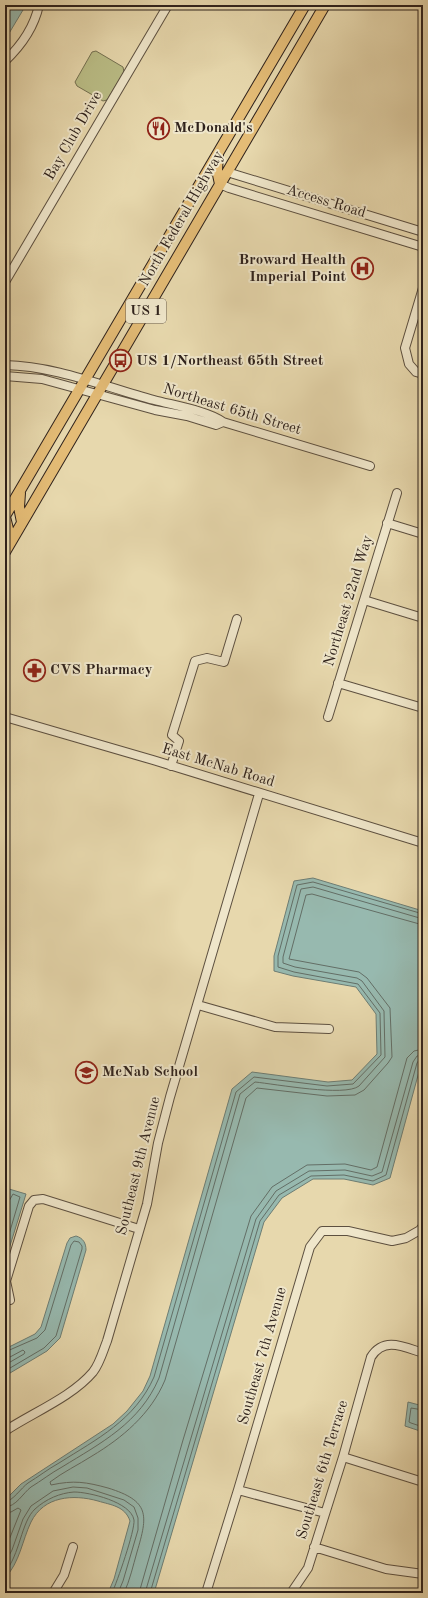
<svg xmlns="http://www.w3.org/2000/svg" width="428" height="1598" font-family="'Old Standard TT',serif">
<style>
.green{fill:#babd86;stroke:#747051}
.water{fill:#97b9af;stroke:#6d7d74}
.lines{fill:none;stroke-linecap:round;stroke-linejoin:round}
.shore{stroke:#636e66;stroke-width:1}
.minor-casing{stroke:#5d5040;stroke-width:10}
.major-casing{stroke:#2f221c;stroke-width:12}
.minor{stroke:#efe6ca;stroke-width:8}
.major{stroke:#e4bc76;stroke-width:10}
.labels{text-anchor:middle;dominant-baseline:central;stroke-width:4;stroke-linejoin:round;paint-order:stroke}
.shield{fill:#efe6ca;stroke:#695d50;stroke-width:1}
.shield-label{font-size:14px;font-weight:bold;fill:#2f221c}
.poi-label{font-size:15px;font-weight:bold;fill:#2f221c;stroke:#efe6ca;text-anchor:start}
.street-label{font-size:15px;fill:#2f221c;stroke:#efe6ca}
</style>
<rect width="100%" height="100%" fill="#e7d8ad"/>
<filter id="stains"><feTurbulence type="fractalNoise" baseFrequency=".005" numOctaves="4"/><feColorMatrix values="0 0 0 0 .2 0 0 0 0 .09 0 0 0 0 .02 0 0 0 .5 -.17"/></filter>
<radialGradient id="worn" r=".72"><stop offset=".6" stop-color="#630" stop-opacity="0"/><stop offset="1" stop-color="#630" stop-opacity=".3"/></radialGradient>
<!-- green -->
<path class="green" d="M96,51l27,16 1,5 -17,28 -4,1 -26,-15 -2,-4 17,-30z"/>
<!-- water -->
<path class="water" d="M5,5h21l-21,35z
M313,878l110,33v146l-33,121 -17,7 -29,-6h-31l-31,19 -18,24 -110,371h-46l6,-14 16,-58c-5,-15 -19,-16 -32,-20 -25,-7 -54,-5 -67,21 -9,19 -11,40 -26,56v-78l16,-16 92,-60 14,-13 16,-20 7,-15 82,-287 20,-17 76,10 24,-2 25,-26 -1,-40 -20,-27 -63,-11 -19,-5v-15l20,-75z
M9,1189l17,5 -21,68v-58z
M76,1236c7,2 10,7 10,14l-26,88 -13,13 -42,25v-27l30,-15 6,-7 26,-84 3,-5z
M408,1402l15,4v26l-18,-6z"/>
<g class="lines">
<!-- shore -->
<path class="shore" d="M5,1202l4,-1 4,-7 7,3 -15,51
M5,1352l32,-14 8,-8 26,-85 3,-4 5,1 3,4v3l-26,87 -12,12 -39,23
M5,1357h5l13,-7 2,2 -1,2 -19,11
M423,1410l-12,-2 -2,14 2,1 12,4
M5,1502c8,-1 16,-14 23,-19 10,-6 20,-14 31,-20 38,-24 76,-43 95,-86l82,-285 18,-15 73,9 26,-2 28,-29 -1,-42 -22,-29 -64,-12 -16,-5v-11l19,-71 16,-3 110,32
M5,1507c11,0 18,-14 26,-20 10,-6 20,-14 31,-20 39,-24 78,-44 97,-89l81,-284 15,-12c20,2 90,15 104,4l26,-29 -1,-46 -22,-30 -5,-3 -62,-11 -12,-4v-6l18,-68 12,-2 110,32
M5,1513l6,-1 7,-4 3,2 -16,40
M5,1563l7,-13 11,-31 8,-13 22,-15 20,-4 14,1 37,12 10,7 4,11v12l-15,51 -5,12
M5,1572c15,-17 16,-50 30,-63 11,-10 25,-16 39,-17 15,0 57,10 60,28 1,11 -17,62 -22,73
M124,1593c6,-13 9,-27 13,-41 11,-37 13,-51 -29,-64 -22,-6 -34,-8 -57,-3l-1,-3c13,-10 28,-17 42,-26 30,-18 59,-42 73,-76l81,-282 11,-10 70,8 28,-1 9,-5 24,-27 4,-6 -2,-49 -23,-30 -8,-6 -70,-13 17,-64 6,-1 111,31
M139,1593l44,-153 68,-224 21,-29 35,-22 38,-1 26,6 6,-3 30,-109 7,-7 9,-2
M145,1593l111,-374 20,-28 33,-20 36,-1 27,6 10,-4 31,-110 4,-6 6,-1
M150,1593l110,-372 19,-26 32,-19 33,-1 29,6 13,-6 31,-112 2,-3h4"/>
<defs>
<path id="minor" d="M5,61c17,-16 29,-33 34,-56
M227,172l196,60
M220,184l9,4 194,59
M5,282l163,-277
M423,288l-18,60 4,16 7,8 7,2
M5,365c51,1 100,22 149,35 18,5 55,11 69,22l147,44
M5,376l37,3 113,31 32,6 29,9 7,-3
M387,523l36,11
M364,600l59,18
M338,683l85,25
M5,717l148,43 270,83
M328,717l69,-224
M171,766l8,-25 -7,-6 23,-74 12,-3 17,4 13,-43
M198,1005l77,22 54,2
M10,1300l-4,-19 23,-75 5,-6 9,-1 96,30
M5,1431c27,-18 67,-34 88,-59 7,-9 10,-21 14,-31l40,-137 11,-61 12,-46 89,-303
M343,1457l80,25
M238,1490l87,23
M314,1547l72,22 37,5
M53,1593l11,-18 9,-28
M206,1593l32,-103 72,-243 12,-16h26l44,10 14,-3 14,-8 3,-4
M291,1593l17,-25 35,-111 28,-100c13,-21 33,-10 52,-4"/>
<path id="major" d="M218,155l-1,15 3,14
M20,493l-1,14 3,15
M5,516l300,-511
M5,517l3,12 -1,16
M5,552l320,-547"/>
</defs>
<!-- minor casing -->
<use href="#minor" class="minor-casing"/>
<!-- major casing -->
<use href="#major" class="major-casing"/>
<!-- minor -->
<use href="#minor" class="minor"/>
<!-- major -->
<use href="#major" class="major"/>
</g>
<!-- icons -->
<defs>
<symbol id="restaurant-ring" viewBox="-11 -11 22 22"><circle r="9.5" fill="#efe6ca" stroke="#8f2418" stroke-width="1.5"/><path d="M-5-6h1v4h1v-4h1v4h1v-4h1v5L-1.5 .5V6h-2V.5L-5-1ZM5-6V6H3V1.5H1.5Q1.5-4 5-6Z" fill="#8f2418"/></symbol>
<symbol id="hospital-ring" viewBox="-11 -11 22 22"><circle r="9.5" fill="#efe6ca" stroke="#8f2418" stroke-width="1.5"/><path d="M-5-5h3v3.5h4V-5h3V5h-3V1.5h-4V5h-3Z" fill="#8f2418"/></symbol>
<symbol id="bus-ring" viewBox="-11 -11 22 22"><circle r="9.5" fill="#efe6ca" stroke="#8f2418" stroke-width="1.5"/><path d="M-5-6H5V4H4V6H2V4H-2V6H-4V4H-5ZM-3.5-4V0h7V-4ZM-3.5 1.2v1.5H-2V1.2ZM2 1.2v1.5H3.5V1.2Z" fill="#8f2418"/></symbol>
<symbol id="pharmacy-ring" viewBox="-11 -11 22 22"><circle r="9.5" fill="#efe6ca" stroke="#8f2418" stroke-width="1.5"/><path d="M-2-6h4v4h4v4h-4v4h-4v-4h-4v-4h4Z" fill="#8f2418"/></symbol>
<symbol id="school-ring" viewBox="-11 -11 22 22"><circle r="9.5" fill="#efe6ca" stroke="#8f2418" stroke-width="1.5"/><path d="M0-5L7-2L0 1L-7-2ZM-4 1L0 2.5L4 1V4Q0 6-4 4Z" fill="#8f2418"/></symbol>
</defs>
<g fill-rule="evenodd">
<use href="#restaurant-ring" x="146" y="116" width="25" height="25"/>
<use href="#hospital-ring" x="350" y="256" width="25" height="25"/>
<use href="#bus-ring" x="108" y="348" width="25" height="25"/>
<use href="#pharmacy-ring" x="22" y="658" width="25" height="25"/>
<use href="#school-ring" x="74" y="1060" width="25" height="25"/>
</g>
<g class="labels">
<!-- shield labels -->
<rect class="shield" x="126" y="299" width="40" height="24" rx="3"/>
<g class="shield-label">
<text x="146" y="311">US 1</text>
</g>
<!-- poi labels -->
<g class="poi-label">
<text x="174" y="128">McDonald's</text>
<text x="346" y="260" text-anchor="end">Broward Health<tspan x="346" dy="17">Imperial Point</tspan></text>
<text x="136" y="361">US 1/Northeast 65th Street</text>
<text x="50" y="670">CVS Pharmacy</text>
<text x="102" y="1072">McNab School</text>
</g>
<!-- street labels -->
<g class="street-label">
<text transform="translate(74 136) rotate(-60)">Bay Club Drive</text>
<text transform="translate(326 202) rotate(17)">Access Road</text>
<text transform="translate(182 219) rotate(-60)">North Federal Highway</text>
<text transform="translate(232 410) rotate(17)">Northeast 65th Street</text>
<text transform="translate(349 601) rotate(-73)">Northeast 22nd Way</text>
<text transform="translate(218 766) rotate(17)">East McNab Road</text>
<text transform="translate(139 1166) rotate(-76)">Southeast 9th Avenue</text>
<text transform="translate(263 1356) rotate(-74)">Southeast 7th Avenue</text>
<text transform="translate(323 1470) rotate(-73)">Southeast 6th Terrace</text>
</g>
</g>
<!-- margin -->
<rect width="428" height="1598" fill="none" stroke="#e7d8ad" stroke-width="20"/>
<rect x="6" y="6" width="416" height="1586" fill="none" stroke="#2f221c" stroke-width="2"/>
<rect x="10" y="10" width="408" height="1578" fill="none" stroke="#2f221c"/>
<rect width="100%" height="100%" filter="url(#stains)"/>
<rect width="100%" height="100%" fill="url(#worn)"/>
</svg>
